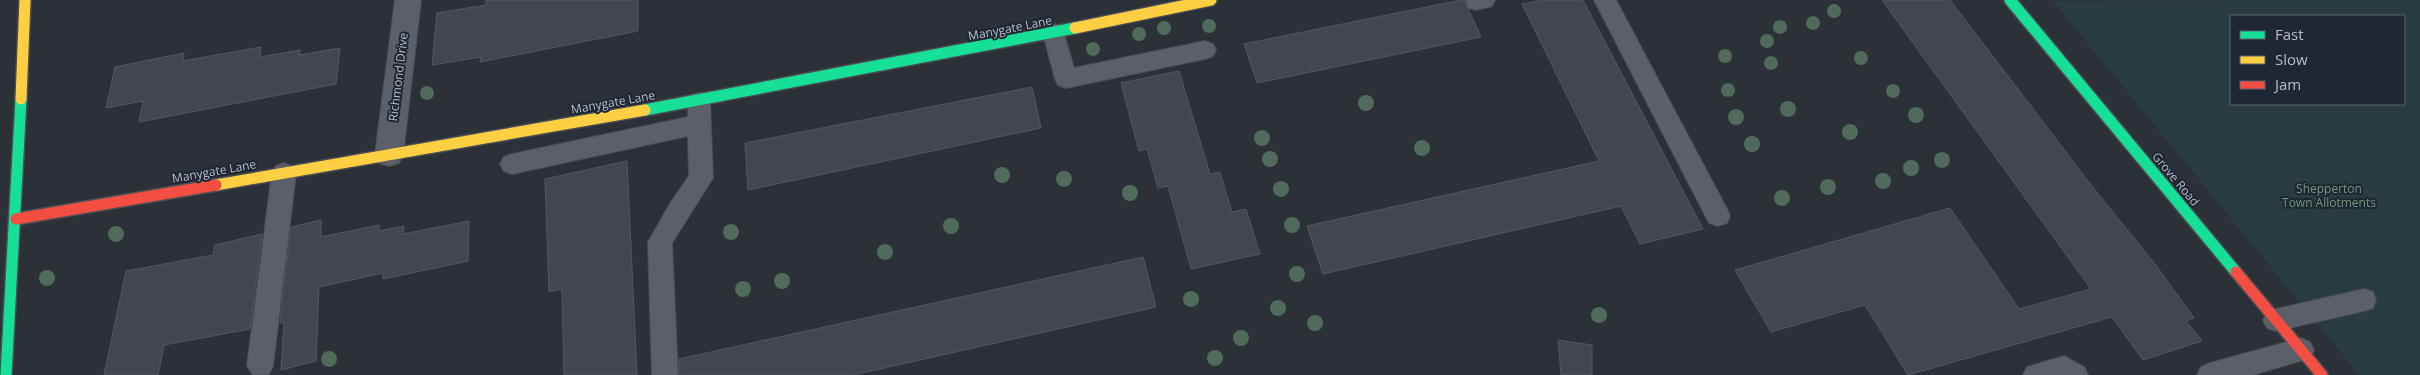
<svg xmlns="http://www.w3.org/2000/svg" width="2420" height="375" font-family="'Open Sans',sans-serif">
<style>
.green{fill:#293c3f;fill-rule:evenodd}
.building{fill:#43474d;stroke:#53585f}
.lines{fill:none;stroke-linecap:round;stroke-linejoin:round}
.lane-casing{stroke:#4a4d53;stroke-width:2}
.street-casing{stroke:#4a4d53;stroke-width:2}
.fast-casing{stroke:#4a4d53;stroke-width:14}
.slow-casing{stroke:#4a4d53;stroke-width:14}
.jam-casing{stroke:#4a4d53;stroke-width:14}
.lane{fill:#5b5f67;fill-rule:evenodd}
.street{fill:#5b5f67;fill-rule:evenodd}
.fast{stroke:#16e098;stroke-width:11}
.slow{stroke:#ffcf43;stroke-width:11}
.jam{stroke:#f24e42;stroke-width:11}
.tree{fill:#506a5b}
.labels{text-anchor:middle;dominant-baseline:central;stroke-width:4;stroke-linejoin:round;paint-order:stroke}
.street-label{font-size:12px;fill:#b6bdc9;stroke:#1e2733}
.park-label{font-size:12px;fill:#6e9978;stroke:#1e2733}
</style>
<rect width="100%" height="100%" fill="#2c3138"/>
<!-- green -->
<path class="green" d="M2420,0v375h-61l-306,-374zM2231,16h173v88h-173z"/>
<!-- building -->
<path class="building" d="M486,0h152v31l-158,31 1,-5 -49,8 5,-52 49,-8z
M1461,0h3l17,37 -224,46 -13,-39z
M1544,0h39l120,229 -63,15 -19,-38 -298,68 -16,-48 292,-65 -77,-157z
M1882,0h68l141,185 64,79 39,54 -8,3 16,20 -59,19 -31,-43 -204,58 -43,-70 -94,27 -36,-62 215,-62 69,101 72,-20z
M261,47l-1,10 40,-7v5l40,-7 -4,36 -197,38 4,-21 -37,7 9,-41 69,-14 -1,8z
M1179,71l31,103 10,-2 12,40 14,-3 14,45 -69,15 -23,-83 -10,2 -11,-39 -8,2 -18,-68z
M1032,87l9,41 -293,62 -3,-47z
M627,161l10,214h-73l-2,-86 -13,3 -4,-113z
M321,220v17l58,-12v6l25,-5 -1,8 66,-13 -1,40 -85,18v-6l-64,14 -3,74 -35,9 3,-48 -4,1 11,-96z
M262,234l-12,95 -86,16 -6,30h-54l22,-104 87,-16 2,-10z
M1143,257l13,50 -303,68h-173l-1,-16z
M1558,340l34,5v30h-31z"/>
<g class="lines">
<defs>
<path id="lane" d="M1466,0h29l-3,6 -16,4 -8,-2z
M1594,0h22l111,209 3,7 -3,7 -9,3 -9,-3z
M1054,24l8,3 12,41 131,-27 8,3 3,6 -3,6 -8,3 -139,29 -8,-3 -3,-6 -12,-46 3,-6z
M699,93l8,2 3,7 3,76 -41,65 6,132h-26l-4,-133 23,-40 18,-26 -1,-40 -176,38 -8,-3 -4,-7 4,-7 8,-3 176,-37v-15l3,-7z
M284,163l8,3 4,7 -23,193 -4,8 -16,1 -6,-9 25,-193 4,-7z
M2364,289l9,3 3,8 -3,8 -9,3 -88,20 -9,-3 -4,-8 4,-8 9,-3z
M2301,338l9,4 4,8 -4,8 -57,17h-56l4,-8 9,-4z
M2064,356l20,11 4,8h-65l4,-8z"/>
<path id="street" d="M395,0h26l-18,155 -4,8 -10,3 -10,-3 -4,-8z"/>
<path id="fast" d="M2010,0l226,272
M645,110l430,-82
M6,375l15,-276"/>
<path id="slow" d="M1075,28l136,-28
M21,99l4,-99
M216,185l429,-75"/>
<path id="jam" d="M16,219l200,-34
M2236,272l86,103"/>
</defs>
<!-- lane casing -->
<use href="#lane" class="lane-casing"/>
<!-- street casing -->
<use href="#street" class="street-casing"/>
<!-- fast casing -->
<use href="#fast" class="fast-casing"/>
<!-- slow casing -->
<use href="#slow" class="slow-casing"/>
<!-- jam casing -->
<use href="#jam" class="jam-casing"/>
<!-- lane -->
<use href="#lane" class="lane"/>
<!-- street -->
<use href="#street" class="street"/>
<!-- fast -->
<use href="#fast" class="fast"/>
<!-- slow -->
<use href="#slow" class="slow"/>
<!-- jam -->
<use href="#jam" class="jam"/>
</g>
<!-- trees -->
<g class="tree">
<circle cx="1834" cy="11" r="7"/>
<circle cx="1813" cy="23" r="7"/>
<circle cx="1209" cy="26" r="7"/>
<circle cx="1780" cy="27" r="7"/>
<circle cx="1164" cy="28" r="7"/>
<circle cx="1139" cy="34" r="7"/>
<circle cx="1767" cy="41" r="7"/>
<circle cx="1093" cy="49" r="7"/>
<circle cx="1725" cy="56" r="7"/>
<circle cx="1861" cy="58" r="7"/>
<circle cx="1771" cy="63" r="7"/>
<circle cx="1728" cy="90" r="7"/>
<circle cx="1893" cy="91" r="7"/>
<circle cx="427" cy="93" r="7"/>
<circle cx="1366" cy="103" r="8"/>
<circle cx="1788" cy="109" r="8"/>
<circle cx="1916" cy="115" r="8"/>
<circle cx="1736" cy="117" r="8"/>
<circle cx="1850" cy="132" r="8"/>
<circle cx="1262" cy="138" r="8"/>
<circle cx="1752" cy="144" r="8"/>
<circle cx="1422" cy="148" r="8"/>
<circle cx="1270" cy="159" r="8"/>
<circle cx="1942" cy="160" r="8"/>
<circle cx="1911" cy="168" r="8"/>
<circle cx="1002" cy="175" r="8"/>
<circle cx="1064" cy="179" r="8"/>
<circle cx="1883" cy="181" r="8"/>
<circle cx="1828" cy="187" r="8"/>
<circle cx="1281" cy="189" r="8"/>
<circle cx="1130" cy="193" r="8"/>
<circle cx="1782" cy="198" r="8"/>
<circle cx="1292" cy="225" r="8"/>
<circle cx="951" cy="226" r="8"/>
<circle cx="731" cy="232" r="8"/>
<circle cx="116" cy="234" r="8"/>
<circle cx="885" cy="252" r="8"/>
<circle cx="1297" cy="274" r="8"/>
<circle cx="47" cy="278" r="8"/>
<circle cx="782" cy="281" r="8"/>
<circle cx="743" cy="289" r="8"/>
<circle cx="1191" cy="299" r="8"/>
<circle cx="1278" cy="308" r="8"/>
<circle cx="1599" cy="315" r="8"/>
<circle cx="1315" cy="323" r="8"/>
<circle cx="1241" cy="338" r="8"/>
<circle cx="1215" cy="358" r="8"/>
<circle cx="329" cy="359" r="8"/>
</g>
<g class="labels">
<!-- street labels -->
<g class="street-label">
<text transform="translate(1010 28) rotate(-11)">Manygate Lane</text>
<text transform="translate(398 77) rotate(-83)">Richmond Drive</text>
<text transform="translate(613 102) rotate(-10)">Manygate Lane</text>
<text transform="translate(214 171) rotate(-10)">Manygate Lane</text>
<text transform="translate(2176 179) rotate(50)">Grove Road</text>
</g>
<!-- park labels -->
<g class="park-label">
<text x="2329" y="188">Shepperton<tspan x="2329" dy="14">Town Allotments</tspan></text>
</g>
</g>
<!-- legend -->
<rect x="2230" y="15" width="175" height="90" fill="#1e2733" stroke="#5b636f"/>
<rect x="2240" y="31" width="25" height="8" fill="#16e098" stroke="#5b636f"/>
<text x="2275" y="40" font-size="15" fill="#b6bdc9">Fast</text>
<rect x="2240" y="56" width="25" height="8" fill="#ffcf43" stroke="#5b636f"/>
<text x="2275" y="65" font-size="15" fill="#b6bdc9">Slow</text>
<rect x="2240" y="81" width="25" height="8" fill="#f24e42" stroke="#5b636f"/>
<text x="2275" y="90" font-size="15" fill="#b6bdc9">Jam</text>
</svg>
